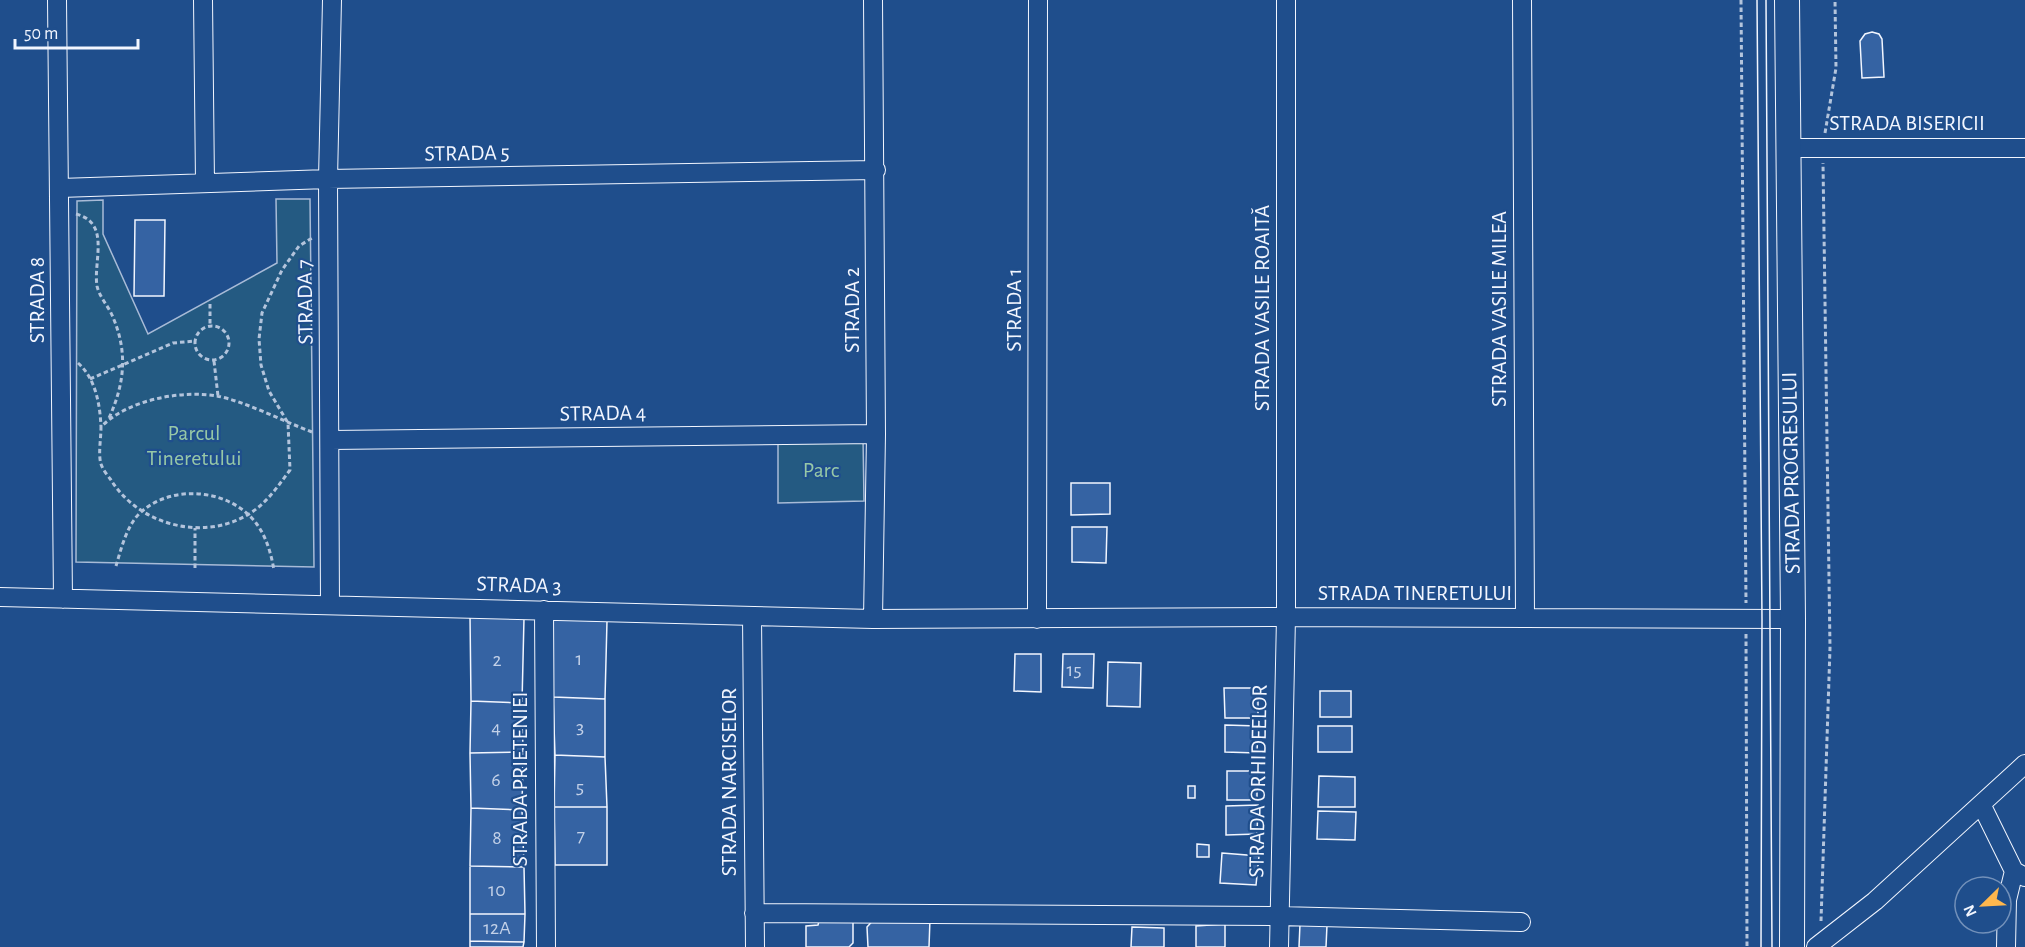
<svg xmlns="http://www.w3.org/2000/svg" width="2025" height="947" font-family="'Alegreya Sans',sans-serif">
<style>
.green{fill:#245a82;stroke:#a8bbd7;stroke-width:1.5}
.building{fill:#3563a3;stroke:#f2f6ff;stroke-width:1.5}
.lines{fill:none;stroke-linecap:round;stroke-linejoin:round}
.minor-casing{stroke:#f2f6ff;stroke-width:20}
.major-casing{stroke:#f2f6ff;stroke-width:26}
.path{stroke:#b3c4dc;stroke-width:3;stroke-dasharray:4.5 3;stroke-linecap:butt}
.minor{stroke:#1f4e8c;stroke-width:18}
.major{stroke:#1f4e8c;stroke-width:24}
.tram{stroke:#f2f6ff;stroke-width:1.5}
.labels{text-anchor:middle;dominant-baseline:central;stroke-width:4.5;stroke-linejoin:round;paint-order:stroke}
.number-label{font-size:20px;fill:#c3d1e8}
.street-label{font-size:22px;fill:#f2f6ff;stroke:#1f4e8c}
.park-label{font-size:22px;fill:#97c8a6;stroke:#1f4e8c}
</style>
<rect width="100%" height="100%" fill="#1f4e8c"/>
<!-- green -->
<path class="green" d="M276,199h34l4,368 -238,-5 1,-361 26,-1v34l45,100 129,-71z
M863,437l1,64 -86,2v-65z"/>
<!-- building -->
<path class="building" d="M1872,32l7,2 3,5 2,38 -22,1 -2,-37 5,-7z
M135,220h30l-1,76h-30z
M1071,483h39v31l-39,1z
M1072,527h35l-1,36 -34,-1z
M470,615l54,3 -2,85 -51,-2z
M551,619l56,2 -2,78 -52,-2z
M1015,654h26v38l-27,-1z
M1063,654h31l-1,34 -31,-1z
M1108,662l33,1 -1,44 -33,-1z
M1224,688h34v30h-33z
M1320,691h31v26h-31z
M553,697l52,2v58l-50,-2z
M471,701l51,2 1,49 -53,1z
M1225,725l33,1 -1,27 -32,-1z
M1318,726h34v26h-34z
M523,752l-1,58 -51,-2 -1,-55z
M555,755l50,2 2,50h-53z
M1227,771h30v29h-30z
M1319,776l36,1v30h-37z
M1188,786h7v12h-7z
M1258,805l-1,29 -31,1v-29z
M554,807h53v58h-52z
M471,808l51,2 2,57 -54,-1z
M1318,811l38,1 -1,28 -38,-1z
M1197,844l12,1v12h-12z
M1222,853l37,3 -3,29 -36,-2z
M470,866l54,1 1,47h-55z
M470,914h55l-1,28 -54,-1z
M853,916v27l-4,4h-43v-21l12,-1 2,-8z
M876,917l54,2 -1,28h-61l-1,-20z
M1225,924v23h-29v-21z
M1300,924l27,1 -1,22h-27z
M1132,927l32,1v19h-33z
M470,941l54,1 -1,5h-53z"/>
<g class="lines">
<defs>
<path id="minor" d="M57,0l6,599
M203,0l2,183
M1522,0l3,617
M1788,148h237
M60,188l268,-9 548,-9
M331,440l545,-6
M0,597l873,22 413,-2 507,2
M330,604l-2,-425 4,-179
M544,610l2,337
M752,616l3,331
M873,619l3,-185 -3,-434
M1037,619l1,-619
M1982,806l32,65 11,6
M754,913l525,3 242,6
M1279,947l7,-330v-617
M1816,947l59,-46 150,-137
M2006,947l1,-47 7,-29"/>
<path id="major" d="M1787,0l6,619 -1,328"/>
</defs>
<!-- minor casing -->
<use href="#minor" class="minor-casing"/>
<!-- major casing -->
<use href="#major" class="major-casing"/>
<!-- path -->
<path class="path" d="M1741,0l5,603
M1825,133l11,-65 -1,-68
M76,214c35,9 17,47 21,72 2,10 11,20 15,29 16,36 13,68 -3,103
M210,304v22
M195 343a17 17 0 1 1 34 0a17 17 0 1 1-34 0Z
M214,361l4,35
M78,363c18,16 22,42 23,64
M90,379l83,-36 22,-2
M312,432c-27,-10 -68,-31 -95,-36 -37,-6 -90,4 -116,31 0,12 -3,27 0,37 2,6 7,12 10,16 28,45 92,62 138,34 18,-11 29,-28 41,-44l-2,-47 -19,-32 -8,-26 -2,-26 3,-26 20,-43 17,-24 13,-8
M116,566c5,-17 11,-41 24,-53 32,-30 90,-24 116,10 10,13 15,30 18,47
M195,568v-40
M1746,634l1,313
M1821,921l9,-273 -7,-485"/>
<!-- minor -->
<use href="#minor" class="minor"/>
<!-- major -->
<use href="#major" class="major"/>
<!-- tram -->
<path class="tram" d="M1757,0l5,619 -1,328
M1766,0l6,947"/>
</g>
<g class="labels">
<!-- number labels -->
<g class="number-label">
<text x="579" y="659">1</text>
<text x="497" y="660">2</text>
<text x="1074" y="670">15</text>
<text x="580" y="727">3</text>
<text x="496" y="728">4</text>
<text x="496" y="780">6</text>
<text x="580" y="787">5</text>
<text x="581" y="836">7</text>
<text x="497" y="838">8</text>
<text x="497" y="890">10</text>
<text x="497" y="928">12A</text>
</g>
<!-- street labels -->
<g class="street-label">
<text x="1907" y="123">STRADA BISERICII</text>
<text transform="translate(467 153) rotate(-1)">STRADA 5</text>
<text transform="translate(37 300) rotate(-90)">STRADA 8</text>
<text transform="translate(305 302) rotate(-91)">STRADA 7</text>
<text transform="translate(1262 308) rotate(-90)">STRADA VASILE ROAITĂ</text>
<text transform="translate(1499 309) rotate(-90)">STRADA VASILE MILEA</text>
<text transform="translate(852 310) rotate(-90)">STRADA 2</text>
<text transform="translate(1014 310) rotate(-90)">STRADA 1</text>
<text transform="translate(603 413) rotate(-1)">STRADA 4</text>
<text transform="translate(1791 473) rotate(-91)">STRADA PROGRESULUI</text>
<text transform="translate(519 585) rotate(2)">STRADA 3</text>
<text x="1415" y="593">STRADA TINERETULUI</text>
<text transform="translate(520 779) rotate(-90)">STRADA PRIETENIEI</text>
<text transform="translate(1258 781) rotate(-89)">STRADA ORHIDEELOR</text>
<text transform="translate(729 782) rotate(-90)">STRADA NARCISELOR</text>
</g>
<!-- park labels -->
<g class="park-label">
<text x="194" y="433">Parcul<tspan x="194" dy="25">Tineretului</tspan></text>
<text x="821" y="470">Parc</text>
</g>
</g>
<!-- north arrow -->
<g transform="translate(1983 905) rotate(246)"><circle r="28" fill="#1f4e8c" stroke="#7391ba" stroke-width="1.5"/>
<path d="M0-4.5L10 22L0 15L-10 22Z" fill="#ffb74d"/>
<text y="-9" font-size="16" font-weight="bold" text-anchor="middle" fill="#f2f6ff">N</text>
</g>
<!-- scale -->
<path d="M15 39v9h123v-9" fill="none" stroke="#f2f6ff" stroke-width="3"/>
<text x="24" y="39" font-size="18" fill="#f2f6ff" stroke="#1f4e8c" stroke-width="4.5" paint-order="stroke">50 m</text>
</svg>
